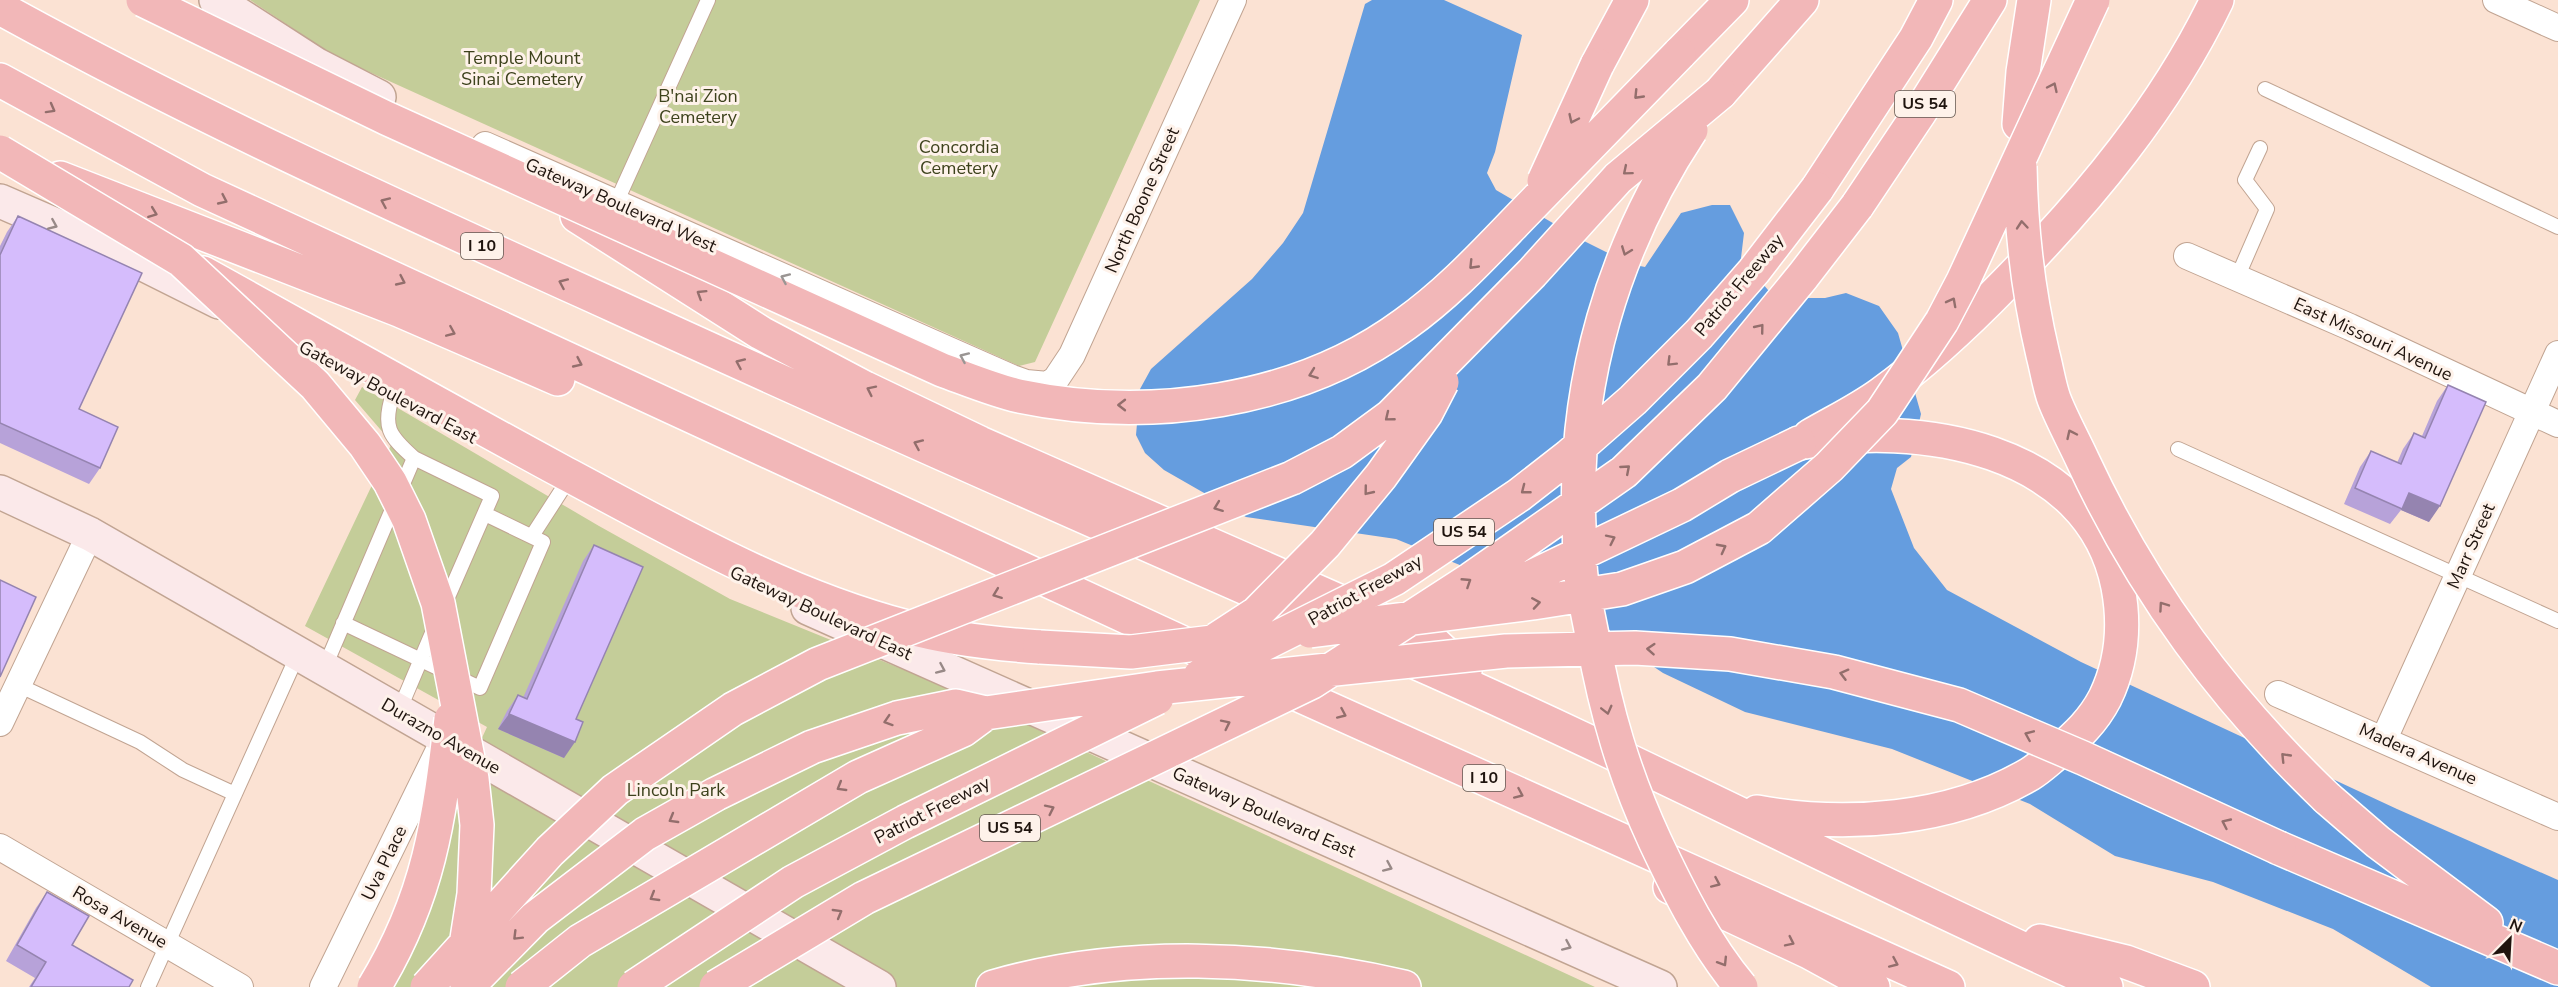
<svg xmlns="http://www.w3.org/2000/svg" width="2558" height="987" font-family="'Nunito Sans',sans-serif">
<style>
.green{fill:#c4cd99}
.water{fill:#659ddf}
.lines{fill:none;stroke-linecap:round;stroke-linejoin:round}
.lane-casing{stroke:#c1a492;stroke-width:16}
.street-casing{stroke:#c1a492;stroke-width:28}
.secondary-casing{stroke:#c1a492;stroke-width:36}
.highway-casing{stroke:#fff;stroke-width:36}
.lane{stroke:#fff;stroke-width:14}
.street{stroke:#fff;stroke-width:26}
.secondary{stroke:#fbe9ea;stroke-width:33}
.highway{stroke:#f2b7b8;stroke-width:33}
.highway-bridge-casing{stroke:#fff;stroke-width:36;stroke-linecap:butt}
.highway-bridge{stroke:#f2b7b8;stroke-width:33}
.wall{fill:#b7a2d9}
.shaded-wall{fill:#9584b0}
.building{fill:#d5bcfc;stroke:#9584b0;stroke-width:1.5}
.oneway{stroke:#936e6c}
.oneway2{stroke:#988987}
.oneway3{stroke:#9a9593}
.labels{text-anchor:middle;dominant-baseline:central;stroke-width:6;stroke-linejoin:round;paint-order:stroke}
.shield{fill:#fef2ea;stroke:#625750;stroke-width:1.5}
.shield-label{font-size:16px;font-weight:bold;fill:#1f140e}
.park-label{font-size:18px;fill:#3d421c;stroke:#fef2ea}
.street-label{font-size:18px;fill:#1f140e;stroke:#fef2ea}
</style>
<rect width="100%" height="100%" fill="#fbe2d3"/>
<!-- green -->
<path class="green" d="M250,0h950l-165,362 -16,4 -683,-309z
M362,387l237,139 131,73 209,85 656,303h-1233l27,-48 98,-212 -182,-101 87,-183 -37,-43z"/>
<!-- water -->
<path class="water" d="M1372,0h72l78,35 -27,117 -8,21 9,17 86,50 48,24 15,3 36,-54 31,-8h18l14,28 -3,25 27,32 39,8h18l21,-5 33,13 19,27 23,81 -10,43 -14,11 -6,21 23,59 33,42 134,72 316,147 161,71v107h-127l-98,-58 -120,-47 -98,-26 -85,-52 -138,-55 -147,-37 -82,-39 -95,-64 -172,-70 -150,-22 -82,-47 -19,-17 -9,-18 4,-46 11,-20 101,-90 31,-36 20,-30 62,-209z"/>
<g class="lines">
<defs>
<path id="lane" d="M2265,89l293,138
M616,203l92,-203
M2237,278l30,-69 -22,-29 15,-32
M393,394c-11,33 -4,42 21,64
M2178,449l380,172
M532,536l31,-48
M343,623l137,65 63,-146 -58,-28
M324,669l90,-211 78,38 -48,110
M18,685l122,57 43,28 52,24
M399,711l36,-85
M148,987l150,-333"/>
<path id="street" d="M2496,0l62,28
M485,145l527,233 14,5 22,2 8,-6 16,-24 161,-355
M2187,256l163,71 208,97
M2278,694l280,123
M0,723l90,-189
M2384,739l174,-385
M0,847l240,140
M323,987l120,-245"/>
<path id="secondary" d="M216,0l101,65 62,32
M0,201l129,56 90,45
M0,492l90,42 789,453
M808,608l852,379"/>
<path id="highway" d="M0,8c199,110 406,203 613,297 240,110 482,217 724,323
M1679,54l53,-54
M1597,65l35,-65
M0,80l202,110 996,460
M1720,93l82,-93
M2019,124l4,-52 11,-72
M60,178l339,132 159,69
M1817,189l99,-151 20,-38
M1857,206l63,-94 70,-112
M577,216l184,117 104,55 115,55 454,200 31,29
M203,273c119,66 238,133 358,198 111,59 223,124 346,156 42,12 89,17 133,20
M1810,436c24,-14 49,-26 71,-42 46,-33 86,-71 125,-111 83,-84 160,-177 211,-283
M1401,656c238,104 468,225 705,331
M1270,682l678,305
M2327,798l51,44 108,81
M1757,812c88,16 193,9 273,-38 10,-6 19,-15 28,-22 19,-16 35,-31 47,-54 17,-35 20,-74 13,-111 -27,-140 -202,-168 -319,-144
M2279,848l279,120
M1670,887l139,65 64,35
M2040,941l86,21 67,25
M993,987c132,-38 278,-31 411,0"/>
</defs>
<!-- lane casing -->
<use href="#lane" class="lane-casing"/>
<!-- street casing -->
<use href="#street" class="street-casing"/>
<!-- secondary casing -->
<use href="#secondary" class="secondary-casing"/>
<!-- highway casing -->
<use href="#highway" class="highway-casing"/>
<!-- lane -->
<use href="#lane" class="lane"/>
<!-- street -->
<use href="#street" class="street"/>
<!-- secondary -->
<use href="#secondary" class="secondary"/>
<!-- highway -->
<use href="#highway" class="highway"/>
<defs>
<path id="highway-bridge" d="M143,0l243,118 556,252c25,9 51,20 77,26 129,27 279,7 386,-72 45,-32 81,-72 119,-111 52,-53 103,-106 155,-159
M1691,130c-78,118 -118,254 -112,396 1,16 0,34 2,50 3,21 8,43 12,64 13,72 31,134 62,201 24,51 50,103 86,146
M0,152l181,108 134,125 50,60 25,37 19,38 29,83 34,176 5,46 -3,69 -8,51
M2020,166c1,64 8,126 23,189 4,15 6,30 11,44 8,21 20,42 29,62 61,131 141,238 244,337
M1544,181l53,-116
M1481,601l201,-96 48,-29 69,-33
M1310,631l223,-28 89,-14 63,-22 74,-39 70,-61 53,-55 60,-91 21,-40 130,-281
M1217,639l40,-26 68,-69 56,-68 45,-63 16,-31
M1040,647l91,5 131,-16
M1200,676l194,-97 125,-84 50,-39 64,-56 66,-66 55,-63 63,-82
M374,987c55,-90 65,-166 77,-268
M427,987l123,-136 65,-61 118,-81 85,-45 474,-186 50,-26 49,-36 141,-143 86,-95 102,-85
M467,987l68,-69 110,-84 71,-40 96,-47 85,-29 59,-12 30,7 171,-25 349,-37 129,-3 95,6 104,18 125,33 124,53 196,90
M522,987l58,-46 278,-164 105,-47 23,-17
M634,987l159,-105 112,-60 252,-124
M716,987l148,-89 448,-216 159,-103 153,-107 88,-85 91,-111 54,-70"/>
</defs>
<!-- highway-bridge casing -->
<use href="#highway-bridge" class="highway-bridge-casing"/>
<!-- highway-bridge -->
<use href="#highway-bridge" class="highway-bridge"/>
</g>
<!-- wall -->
<path class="wall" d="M18,216l61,193 21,59 -11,16 -89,-41v-197l7,-14z
M2448,385l-19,137 -28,-12 -11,14 -46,-20 16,-37 11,-16 26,12 6,-14 11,-16 8,3 15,-35z
M594,545l-18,174 -12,39 -66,-29 9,-18 11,-16 5,3 60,-137z
M47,892l25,53 57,42h-100l6,-9 -29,-17 30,-53z"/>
<!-- shaded-wall -->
<path class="shaded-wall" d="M2409,493l31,13 -11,16 -28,-12z
M509,714l66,28 -11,16 -66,-29z"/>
<!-- building -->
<path class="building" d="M18,216l124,57 -63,136 39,18 -18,41 -100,-45v-168z
M2448,385l38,17 -46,104 -31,-13 -7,16 -47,-21 16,-37 30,13 13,-31 11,5z
M594,545l49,22 -67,152 7,3 -8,20 -66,-28 9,-19 9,4z
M0,580l36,17 -36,80z
M47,892l42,24 -17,29 61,35 -4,7h-98l15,-25 -29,-17z"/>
<!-- one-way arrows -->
<defs><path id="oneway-chevron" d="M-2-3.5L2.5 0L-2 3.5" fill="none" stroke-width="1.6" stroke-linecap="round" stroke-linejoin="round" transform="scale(1.5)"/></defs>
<g class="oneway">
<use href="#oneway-chevron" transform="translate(2053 87) rotate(-65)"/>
<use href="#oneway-chevron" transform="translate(1638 95) rotate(134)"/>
<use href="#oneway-chevron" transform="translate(51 109) rotate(29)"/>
<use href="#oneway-chevron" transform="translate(1573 119) rotate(115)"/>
<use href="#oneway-chevron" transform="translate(1627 171) rotate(140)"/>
<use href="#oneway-chevron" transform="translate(223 200) rotate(25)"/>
<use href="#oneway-chevron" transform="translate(385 202) rotate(-156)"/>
<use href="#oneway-chevron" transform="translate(153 213) rotate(21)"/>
<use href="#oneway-chevron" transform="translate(2022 225) rotate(-95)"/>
<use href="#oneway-chevron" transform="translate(1626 251) rotate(111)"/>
<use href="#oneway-chevron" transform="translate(1473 265) rotate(134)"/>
<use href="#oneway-chevron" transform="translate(401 281) rotate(25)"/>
<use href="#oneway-chevron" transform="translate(563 283) rotate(-156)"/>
<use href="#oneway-chevron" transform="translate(701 294) rotate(-148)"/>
<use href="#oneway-chevron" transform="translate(1952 302) rotate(-62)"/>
<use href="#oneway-chevron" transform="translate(1760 328) rotate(-51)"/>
<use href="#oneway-chevron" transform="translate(451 332) rotate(23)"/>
<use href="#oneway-chevron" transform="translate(1671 362) rotate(135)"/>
<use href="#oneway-chevron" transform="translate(578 363) rotate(25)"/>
<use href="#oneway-chevron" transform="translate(740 363) rotate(-156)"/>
<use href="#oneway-chevron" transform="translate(1313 374) rotate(160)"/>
<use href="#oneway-chevron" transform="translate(871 390) rotate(-154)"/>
<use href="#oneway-chevron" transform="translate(1122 405) rotate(-180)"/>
<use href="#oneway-chevron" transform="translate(1389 417) rotate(141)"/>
<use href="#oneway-chevron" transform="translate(2071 434) rotate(-115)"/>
<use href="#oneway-chevron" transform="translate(918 444) rotate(-156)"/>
<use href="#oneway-chevron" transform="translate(1626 469) rotate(-41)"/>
<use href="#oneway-chevron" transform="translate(1525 490) rotate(142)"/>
<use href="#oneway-chevron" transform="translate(1368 491) rotate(129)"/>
<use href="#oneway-chevron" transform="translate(1218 507) rotate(159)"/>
<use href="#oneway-chevron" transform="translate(1611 539) rotate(-26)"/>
<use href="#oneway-chevron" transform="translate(1722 548) rotate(-28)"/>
<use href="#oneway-chevron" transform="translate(1467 582) rotate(-33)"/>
<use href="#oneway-chevron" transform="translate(997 594) rotate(159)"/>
<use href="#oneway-chevron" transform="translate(1536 603) rotate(-9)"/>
<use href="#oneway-chevron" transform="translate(2163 606) rotate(-125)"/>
<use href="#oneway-chevron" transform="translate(1651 649) rotate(-176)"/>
<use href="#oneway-chevron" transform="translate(1844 674) rotate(-165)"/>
<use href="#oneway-chevron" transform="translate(1607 710) rotate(76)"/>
<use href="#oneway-chevron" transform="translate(1342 714) rotate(24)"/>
<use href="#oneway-chevron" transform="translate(888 721) rotate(162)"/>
<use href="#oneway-chevron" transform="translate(1226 724) rotate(-26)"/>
<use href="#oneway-chevron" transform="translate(2029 735) rotate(-157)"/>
<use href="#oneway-chevron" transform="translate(2285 757) rotate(-134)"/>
<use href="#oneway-chevron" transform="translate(841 787) rotate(149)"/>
<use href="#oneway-chevron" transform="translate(1519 794) rotate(24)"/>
<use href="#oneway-chevron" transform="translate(1050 809) rotate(-26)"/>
<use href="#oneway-chevron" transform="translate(673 819) rotate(150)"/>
<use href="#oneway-chevron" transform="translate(2226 823) rotate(-155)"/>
<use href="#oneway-chevron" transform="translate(1716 883) rotate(24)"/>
<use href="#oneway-chevron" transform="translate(654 897) rotate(149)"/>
<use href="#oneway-chevron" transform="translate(838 913) rotate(-30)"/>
<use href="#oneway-chevron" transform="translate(517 936) rotate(135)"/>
<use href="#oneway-chevron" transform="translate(1790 942) rotate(26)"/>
<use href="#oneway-chevron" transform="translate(1723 962) rotate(58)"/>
<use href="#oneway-chevron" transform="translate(1894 963) rotate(24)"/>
</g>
<g class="oneway2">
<use href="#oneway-chevron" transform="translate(53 225) rotate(23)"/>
<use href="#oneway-chevron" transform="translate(941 669) rotate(24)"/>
<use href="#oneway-chevron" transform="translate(1388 867) rotate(24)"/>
<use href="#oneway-chevron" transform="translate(1567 946) rotate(24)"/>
</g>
<g class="oneway3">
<use href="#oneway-chevron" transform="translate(785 278) rotate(-156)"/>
<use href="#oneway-chevron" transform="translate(964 357) rotate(-156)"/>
</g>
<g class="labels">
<!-- shield labels -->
<g class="shield">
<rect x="1895" y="91" width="60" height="26" rx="4.5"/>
<rect x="461" y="233" width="42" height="26" rx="4.5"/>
<rect x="1434" y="519" width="60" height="26" rx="4.5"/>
<rect x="1463" y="765" width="42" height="26" rx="4.5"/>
<rect x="980" y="815" width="60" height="26" rx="4.5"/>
</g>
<g class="shield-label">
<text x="1925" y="104">US 54</text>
<text x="482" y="246">I 10</text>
<text x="1464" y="532">US 54</text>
<text x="1484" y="778">I 10</text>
<text x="1010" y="828">US 54</text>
</g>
<!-- park labels -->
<g class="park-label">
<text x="522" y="58">Temple Mount<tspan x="522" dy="21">Sinai Cemetery</tspan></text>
<text x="698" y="96">B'nai Zion<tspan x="698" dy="21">Cemetery</tspan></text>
<text x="959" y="147">Concordia<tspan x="959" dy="21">Cemetery</tspan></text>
<text x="676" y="790">Lincoln Park</text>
</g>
<!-- street labels -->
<g class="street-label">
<text transform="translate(1142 200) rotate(-66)">North Boone Street</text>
<text transform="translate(621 205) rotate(24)">Gateway Boulevard West</text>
<text transform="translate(1739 285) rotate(-50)">Patriot Freeway</text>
<text transform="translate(2373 339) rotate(25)">East Missouri Avenue</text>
<text transform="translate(388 392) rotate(28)">Gateway Boulevard East</text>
<text transform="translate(2471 546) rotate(-66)">Marr Street</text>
<text transform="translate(1365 590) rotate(-29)">Patriot Freeway</text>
<text transform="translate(821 613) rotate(25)">Gateway Boulevard East</text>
<text transform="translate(441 736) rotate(30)">Durazno Avenue</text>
<text transform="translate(2418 754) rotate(24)">Madera Avenue</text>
<text transform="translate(932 810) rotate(-27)">Patriot Freeway</text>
<text transform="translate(1264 812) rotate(24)">Gateway Boulevard East</text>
<text transform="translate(384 863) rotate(-64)">Uva Place</text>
<text transform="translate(120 917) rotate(30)">Rosa Avenue</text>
</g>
</g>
<!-- north arrow -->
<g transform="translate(2510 939) rotate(24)" stroke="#fef2ea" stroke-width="4.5" paint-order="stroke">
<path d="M0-4.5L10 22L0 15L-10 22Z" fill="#1f140e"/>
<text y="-9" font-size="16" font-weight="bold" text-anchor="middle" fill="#1f140e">N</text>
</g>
</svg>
